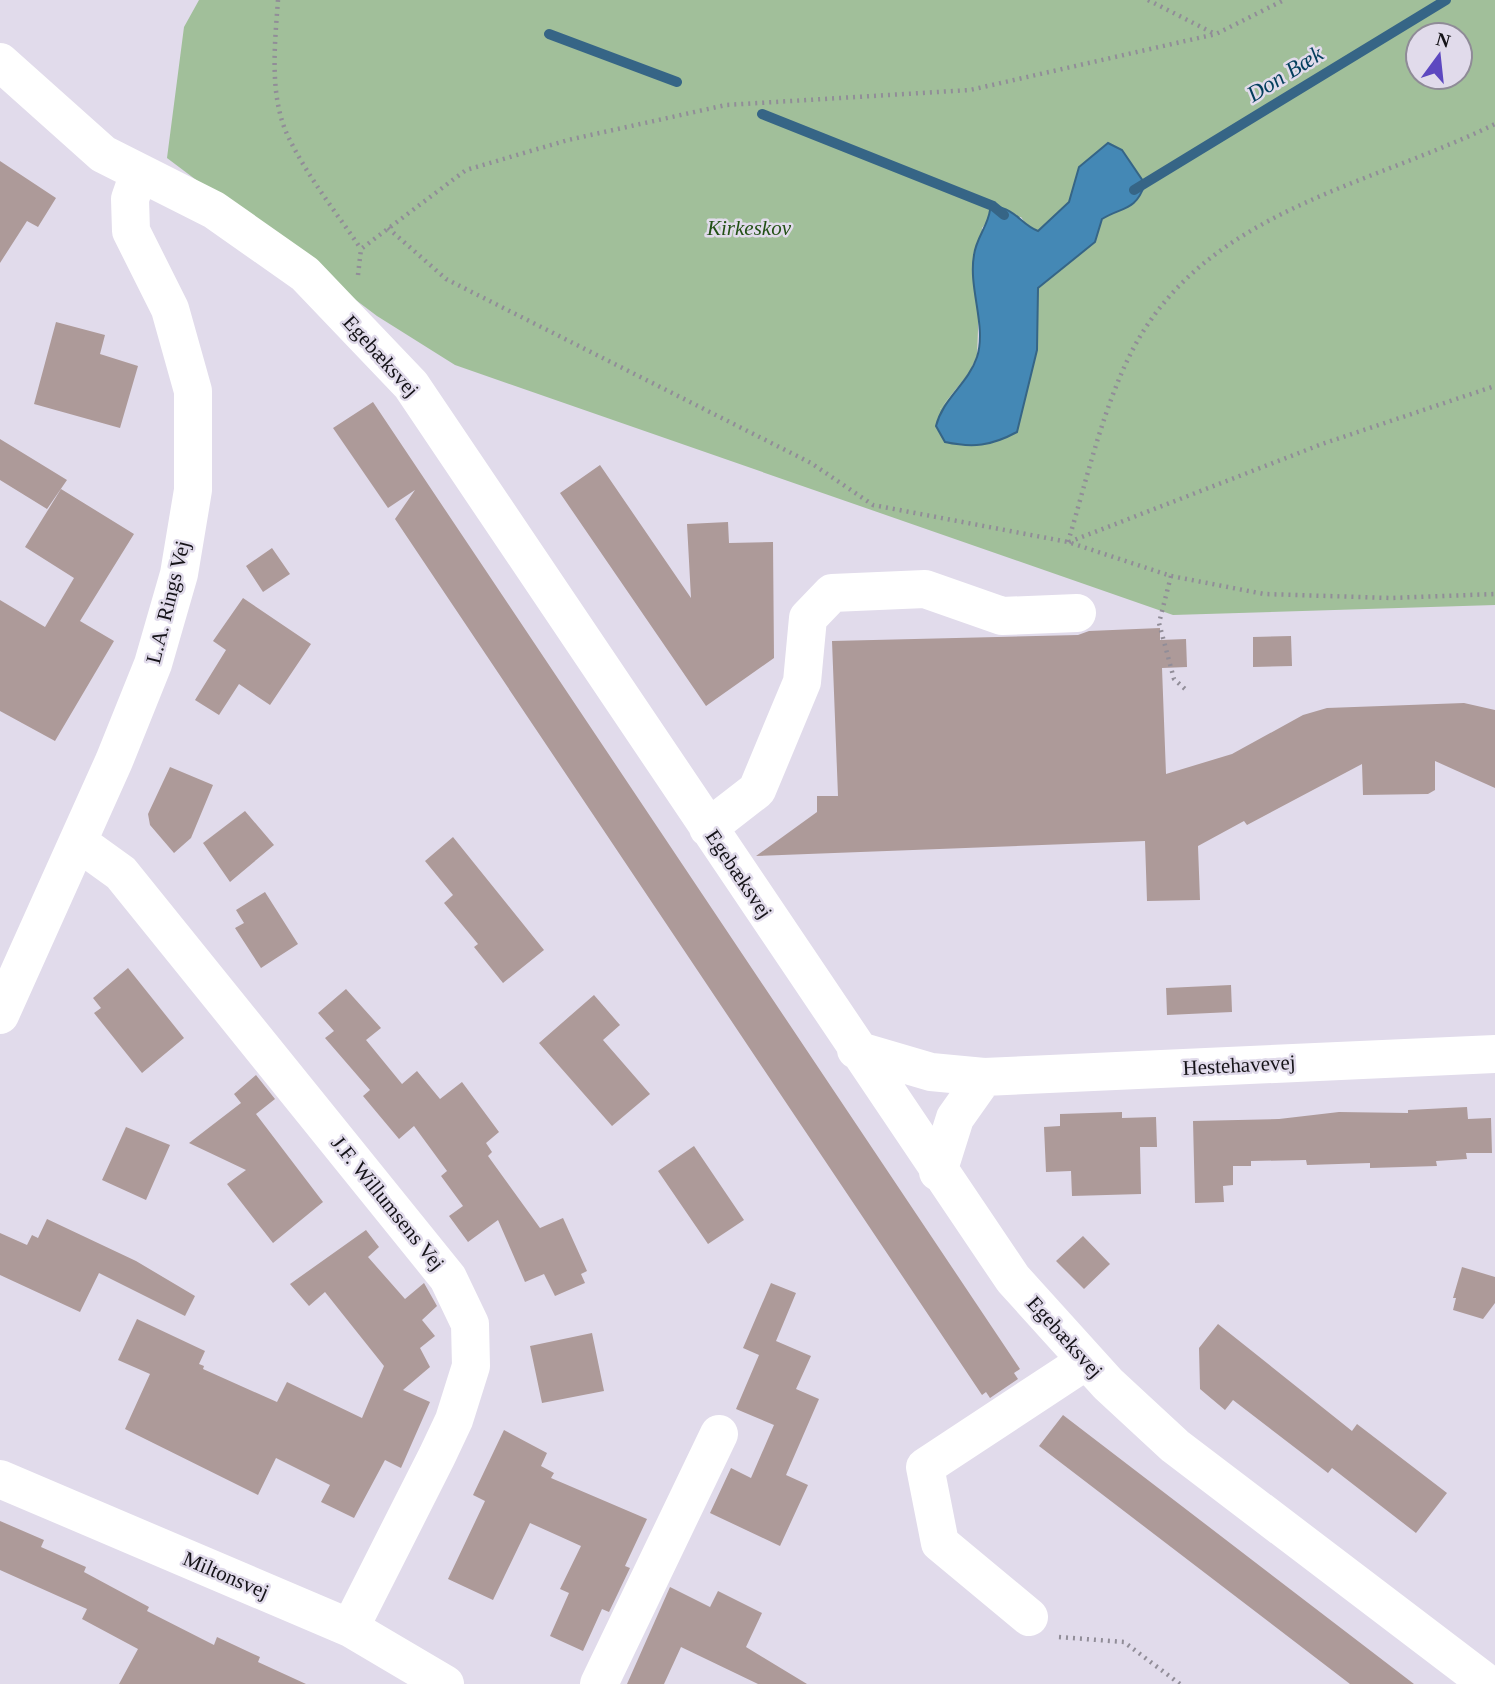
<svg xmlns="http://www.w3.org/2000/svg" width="1495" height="1684" font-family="Georgia,serif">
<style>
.green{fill:#a1bf9a;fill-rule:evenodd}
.water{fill:#4488b5;stroke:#366586;stroke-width:2}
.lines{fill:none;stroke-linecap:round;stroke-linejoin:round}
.stream{stroke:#366586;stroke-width:10}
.building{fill:#ad9a99}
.path{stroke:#918d98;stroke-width:4.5;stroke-dasharray:2 5;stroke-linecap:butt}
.minor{stroke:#fff;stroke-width:38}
.labels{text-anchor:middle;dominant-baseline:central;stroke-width:5;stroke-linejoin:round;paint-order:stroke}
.park-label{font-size:21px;font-style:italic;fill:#225015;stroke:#e1dbeb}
.street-label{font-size:21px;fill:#151318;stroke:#e1dbeb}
.water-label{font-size:23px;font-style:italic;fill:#033e5c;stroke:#e1dbeb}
</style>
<rect width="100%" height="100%" fill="#e1dbeb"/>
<!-- green -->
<path class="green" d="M199,0h1296v605l-322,10 -718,-250 -78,-49 -210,-158 17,-131zM1418,35h42v42h-42zM1122,150l23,35c-10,27 -22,21 -43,34l-7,23 -57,46 -2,7 -96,114 29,-36 8,-17 5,-128 7,-8 32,-3 7,10 10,4 31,-29 10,-36z"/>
<!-- water -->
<path class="water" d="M1108,143l14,7 23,34c-10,28 -22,22 -43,35l-7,23 -57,46 -1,62 -20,82c-26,14 -44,16 -72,10l-9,-16c7,-28 32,-42 41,-69 10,-31 -9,-69 -3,-102 2,-17 14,-29 16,-45l3,-4c24,3 27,18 45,25l31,-29 10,-35z"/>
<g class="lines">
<!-- stream -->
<path class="stream" d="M549,34l128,48
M762,114l231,92 11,9
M1134,190l312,-190"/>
</g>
<!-- building -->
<path class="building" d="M0,161l56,37 -18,29 -11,-6 -27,42z
M56,322l49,13 -5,19 38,12 -18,62 -86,-24z
M373,402l647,967 -6,4 4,6 -28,19 -4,-6 -4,3 -587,-876 20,-29 -27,18 -55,-80z
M0,439l67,41 -20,29 -47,-29z
M600,465l91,133 -4,-74 41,-2 1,21 44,-1 1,116 -68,48 -146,-213z
M61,489l73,45 -54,87 34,20 -59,100 -55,-30v-111l45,27 29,-49 -49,-31z
M272,548l18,26 -27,18 -17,-26z
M243,598l68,46 -41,61 -31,-21 -20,31 -24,-15 31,-50 -13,-9z
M1160,628v12l26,-1 1,28 -25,1 4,106 66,-20 71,-39 24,-7 137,-5 31,7v78l-60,-27v29l-7,4 -65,1 -1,-31 -115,61 -3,-4 -46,25 2,54 -53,1 -2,-60 -389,15 61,-44v-16h21l-6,-155 246,-6 11,-4z
M1291,636l1,30 -39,1v-30z
M170,767l43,18 -22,53 -17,15 -24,-28 -2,-11z
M245,811l29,34 -44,37 -27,-39z
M453,837l91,113 -41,33 -29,-36 4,-3 -34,-41 9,-8 -28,-34z
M265,892l33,52 -37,24 -26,-40 9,-5 -8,-13z
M128,968l56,70 -42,35 -48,-60 7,-5 -8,-10z
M1231,985l1,27 -65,3 -1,-27z
M346,989l35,39 -15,12 36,44 15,-13 23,28 22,-17 37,50 -13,11 6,9 -4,4 52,72 23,-10 24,53 -6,3 4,9 -30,13 -11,-22 -19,8 -27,-62 -30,22 -19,-26 14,-10 -22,-30 6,-5 -33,-45 -15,13 -36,-43 7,-6 -45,-52 9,-7 -16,-18z
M594,995l26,30 -17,15 47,54 -38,32 -73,-83z
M256,1075l19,24 -19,15 67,88 -50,41 -46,-59 19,-14 -57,-27 52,-40 -7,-9z
M1467,1107l1,12 23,-1 1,35h-26l1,6 -31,2 1,5 -67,2v-5l-63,2 -1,-5 -55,1v5h-18v19l-10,1 1,16 -29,1 -2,-82 86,-2 60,-7 69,1v-3z
M1122,1112v6l34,-1 1,30h-17l1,47 -69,2 -1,-25 -25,1 -2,-45 16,-1v-12z
M126,1127l44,18 -24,55 -44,-20z
M694,1146l50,74 -36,24 -50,-73z
M47,1219l89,42 59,35 -10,20 -86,-43 -19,39 -80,-37v-42l27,12 5,-10 6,3z
M366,1230l13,17 -11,10 37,42 19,-16 13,23 -15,14 13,16 -15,12 10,19 -27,23 27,12 -29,66 -16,-8 -31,58 -33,-16 9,-17 -54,-27 -18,37 -133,-66 25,-55 -32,-14 19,-41 68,32 -6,13 5,2 -1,3 74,33 10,-20 75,36 22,-52 -59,-74 -16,14 -19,-22z
M1083,1236l27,28 -26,25 -28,-28z
M1462,1267l33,10v26l-12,16 -30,-9 3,-12h-3z
M771,1283l25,10 -20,48 35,15 -15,33 23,10 -33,76 22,10 -28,61 -70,-33 21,-45 20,10 23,-53 -38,-16 23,-54 -16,-7z
M1218,1324l134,107 5,-7 90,69 -31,40 -84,-65 -4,5 -95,-73 -8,10 -25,-21 -1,-41z
M592,1333l12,58 -62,12 -12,-57z
M1063,1415l351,269h-64l-311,-238z
M504,1430l43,23 -6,13 13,7 -3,5 96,41 -22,47 5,2 -21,44 -7,-3 -19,42 -33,-15 19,-43 -9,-4 21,-43 -51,-23 -37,77 -45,-21 37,-78 -12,-6z
M0,1521l44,19 -3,7 45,20 -2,5 65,35 -2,4 67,34 3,-8 43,20 -2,5 48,22h-187l19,-35 -56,-30 5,-10 -87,-39z
M670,1587l40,20 8,-16 44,22 -16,34 61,37h-49l-77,-37 -17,37h-37z"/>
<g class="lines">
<!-- path -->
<path class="path" d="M278,0c-3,42 -9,94 9,134 19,41 49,78 74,115
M1148,0l67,34
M388,228l58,51 365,184 62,42 195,37 103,34 93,18 127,4 104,-4
M358,275l3,-26 105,-79 102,-30 158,-35 244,-15 246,-56 68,-34
M1068,542c20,-66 40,-158 78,-215 78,-119 229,-144 349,-203
M1069,542l253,-98 173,-58
M1171,576l-12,47 15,56 11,10
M1059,1637l65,5 56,42"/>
<!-- minor -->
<path class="minor" d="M0,62l103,92 111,56 91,64 106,111 602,894 95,105 67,62 313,238
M708,828l49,-38 45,-108 6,-64 24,-25 93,-4 77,27 75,-3
M78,842l43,31 327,405 22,46 1,42 -17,54 -17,36 -87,172
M0,1015l114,-254 39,-97 26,-90 14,-84v-99l-23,-82 -39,-78 -1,-32 9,-26
M856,1050l75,22 53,5 511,-23
M938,1172l17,-54 29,-41
M0,1479l350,149 95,56
M1029,1617l-89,-74 -15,-76 161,-106
M599,1684l120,-250"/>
</g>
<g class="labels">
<!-- park labels -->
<g class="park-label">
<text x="749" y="228">Kirkeskov</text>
</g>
<!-- street labels -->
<g class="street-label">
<text transform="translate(381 356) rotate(48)">Egebæksvej</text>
<text transform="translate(168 602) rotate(-76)">L.A. Rings Vej</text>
<text transform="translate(739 874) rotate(56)">Egebæksvej</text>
<text transform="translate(1239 1065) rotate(-3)">Hestehavevej</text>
<text transform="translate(388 1203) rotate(51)">J.F. Willumsens Vej</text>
<text transform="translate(1065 1337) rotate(48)">Egebæksvej</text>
<text transform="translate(226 1575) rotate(23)">Miltonsvej</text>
</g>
<!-- water labels -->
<g class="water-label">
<text transform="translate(1285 74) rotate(-32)">Don Bæk</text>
</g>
</g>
<!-- north arrow -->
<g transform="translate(1439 56) rotate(15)"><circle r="33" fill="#e1dbeb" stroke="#8f8b97" stroke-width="2"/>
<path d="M0-5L12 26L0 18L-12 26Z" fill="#5d48c0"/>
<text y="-10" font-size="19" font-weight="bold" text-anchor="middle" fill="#151318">N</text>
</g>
</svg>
